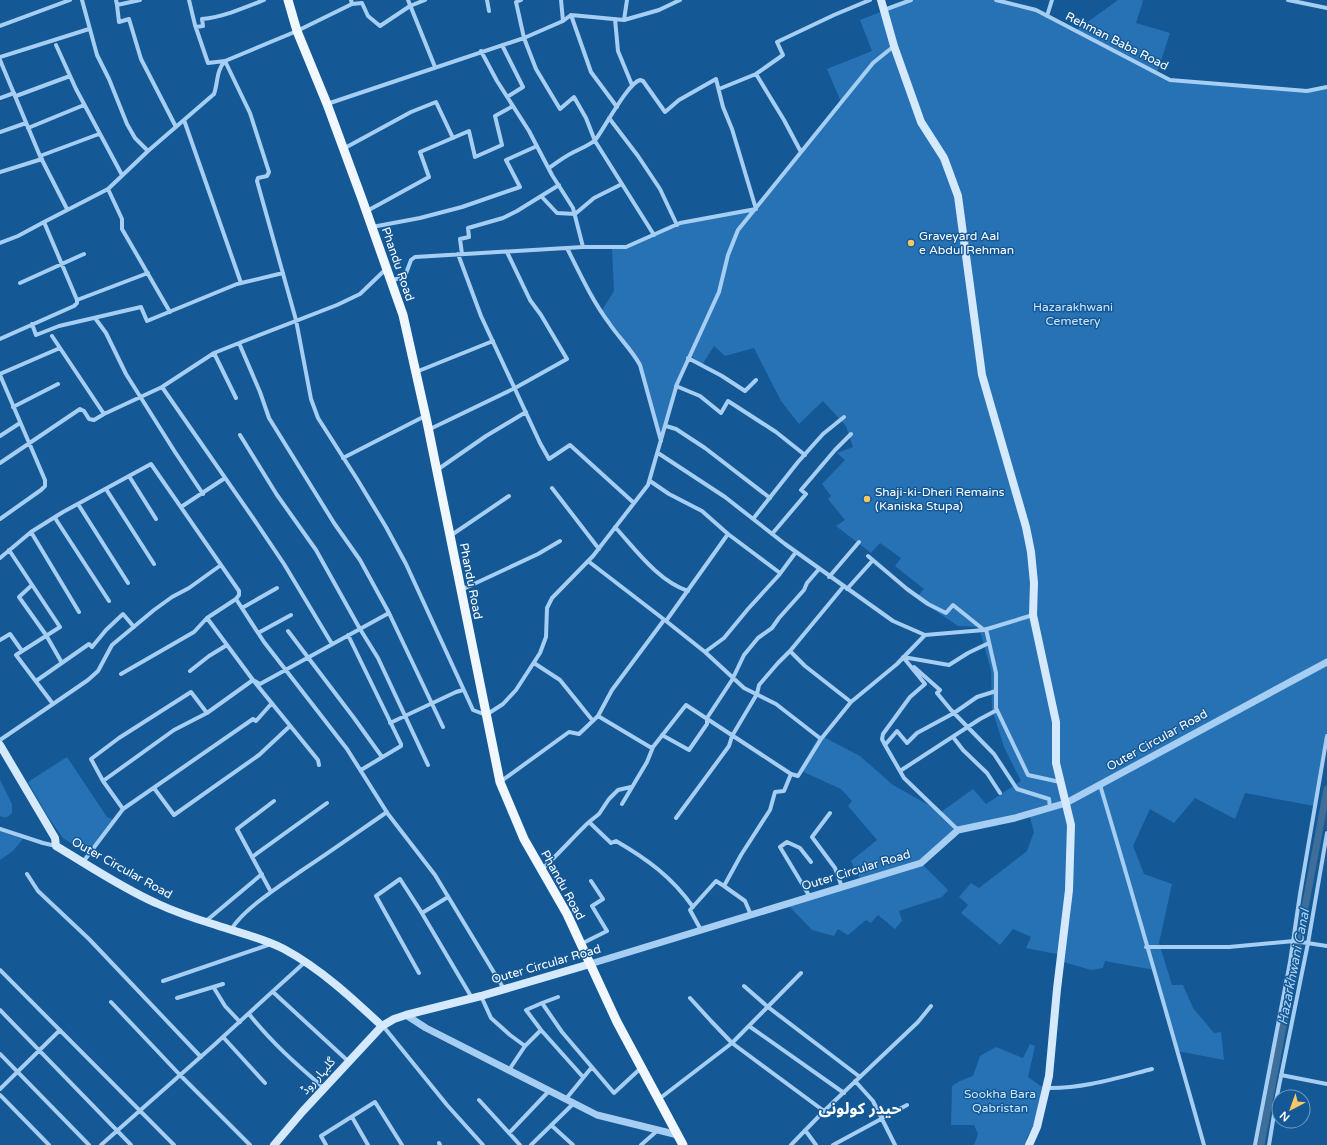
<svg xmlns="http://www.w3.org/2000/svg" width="1327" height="1145" font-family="'Varela Round','Noto Sans Arabic',sans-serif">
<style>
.green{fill:#2772b5}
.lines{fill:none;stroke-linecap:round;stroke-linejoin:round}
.canal{stroke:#3e6e9a;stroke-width:7}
.minor{stroke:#a5cef2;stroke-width:4}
.tertiary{stroke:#a5cef2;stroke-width:7}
.secondary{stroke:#d4e9fc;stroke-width:8}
.primary{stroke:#f0f7ff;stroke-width:9}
.poi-dot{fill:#ffc666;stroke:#145896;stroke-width:1.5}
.labels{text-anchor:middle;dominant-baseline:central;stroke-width:3;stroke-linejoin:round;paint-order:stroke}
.street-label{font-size:12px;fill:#fff;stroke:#145896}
.poi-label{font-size:12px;fill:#fff;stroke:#145896;text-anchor:start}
.park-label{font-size:12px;fill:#cce6fd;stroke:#145896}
.water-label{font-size:13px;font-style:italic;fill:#b1d8f9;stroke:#145896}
.district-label{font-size:16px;font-weight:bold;fill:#fff;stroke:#145896}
</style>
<rect width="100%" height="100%" fill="#145896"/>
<!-- green -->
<path class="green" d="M911,0h89l36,10 39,21 43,-31h24l1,1 -7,22 34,10 -13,40 13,7 137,11 20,-4v653l-13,66 -69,-13 -10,26 -40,-21 -21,25 -24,-14 -17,37 11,28 28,10 -13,59 13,42h11l10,23 21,25 7,-1 3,28 -47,-9 -23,-81 -49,-9 -2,7 -12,2 -31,-9 1,-6 -35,-7 5,-11 -18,-8 -13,16 -39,-32 7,-8 -9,-8 12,-14 8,5 48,-37 7,-19 -5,-18 -71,16 -37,33 27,27 -6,7 -43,14 3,10 -7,8 -17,-14 -7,8 -5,-3 -18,15 -10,-6 -4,7 -22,-6 -25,-26 74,-23 -10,-20 26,-21 -29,-34 4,-5 -11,-12 -42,-19 21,-35 40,21 33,29 48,27 32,-23 13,15 35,-23 -17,-34 -12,-38 -1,-39 -12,-43 -21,-1 -42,-28 8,-9 -29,-23 6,-8 -21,-15 -9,10 -35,-27 9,-6 -17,-21 3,-3 -9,-12 23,-24 -8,-7 16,-6 -7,-21 -23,-25 -24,23 -18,-23 -27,-53 -29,8 -11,-10 -12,19 -12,-10 -13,29 -15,57 -22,-76 -39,-53 13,-21 -2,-44h14l54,-24 76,-14 85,-107 -14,-33 45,-18 -12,-31z
M67,757l40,60 7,3 -26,34 -25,-16 -15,-21 -20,-35z
M0,780l12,24v9c-4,4 -6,6 -12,3z
M0,831l23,8 -10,12 -13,9z
M1030,1044l5,2 -7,31 14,10 -6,34 -10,18 7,6h-59l4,-11 -4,-9h-23l1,-39 8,-5 13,-5 7,-20 16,-9 27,11z"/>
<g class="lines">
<!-- canal -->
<path class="canal" d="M1261,1145l66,-356"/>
<!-- minor -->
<path class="minor" d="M82,0l15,55 12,24 18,45 8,14 13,13
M116,0l1,5 23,-5
M189,0l6,25 13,38 17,-2 25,52 19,59 -2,4 -9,2 -1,3 39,139 15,79 7,19 39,61 29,48 20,37 67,146 13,5 17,-11 13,-14 24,-37 6,-16 1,-29 5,-10 41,-42 55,-71 29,-101 42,-92 9,-37 10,-25 135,-167 21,-17
M408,0l27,67
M487,0l2,11
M521,0l-5,2 8,36 12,31 24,40 14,-12 12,21 9,23 59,94
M561,0l2,21
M996,0l40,10 134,70 137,11 20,-4
M1288,0l39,8
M352,4l10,-1 6,13 12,10 30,-20 15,-6
M117,5l2,17 10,-3 12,40 35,68
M884,10l27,-10
M571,15l20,57 26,35
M1047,16l5,-16
M615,19l3,32 14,34
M624,20l3,-20
M0,26l70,-26
M196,27l7,-1 -1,-7c21,-2 42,-11 62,-19
M56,45l20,44 46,86
M502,45l21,42 -16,10
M481,51l16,30 32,50 23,44 21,33 10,39
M0,57l89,-28
M0,60l40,96 27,53
M756,74l28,46 17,32
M719,89l37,-15 27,-19 -6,-13 57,-27 36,-15
M16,96l54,-20
M0,98l14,-5
M327,104l197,-66 39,-17 8,-6 53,5 35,-10 21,-10
M609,118l29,38 22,33 17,36
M184,120l57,163
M28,128l56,-23
M0,132l26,-9
M343,149l68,-37 25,-10 17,36
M40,156l59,-22
M0,172l42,-13
M108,189l14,30v10l48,83
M541,196l16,17 18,1 19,-16 28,-14
M367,211l62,-34 -9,-25 49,-21 6,26 27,-12 -7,-29 18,-10
M372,227l48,-9 42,-11 58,-20 -14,-27 31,-14
M0,243l18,-7 26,-14 64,-33 40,-38 66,-57c4,-11 2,-23 11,-33l72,-30 55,-27 -1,-4
M567,248c13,26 25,52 42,75 10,15 23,27 31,42l21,76
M458,254l23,62 59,127 9,16 21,-14 64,58
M462,254l-2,-15 9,-2 -1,-9 35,-10 14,-7 42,-26
M391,281l14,-5 6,-16 4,-3 168,-10h43l54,-24 76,-14 -24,-80 -9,-22 -7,-28 -37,21 -14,12 -22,-31 -3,-1c-12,3 -35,47 -44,59 -5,6 -17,10 -24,14 -8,4 -16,10 -23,15
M20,283l64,-29
M77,300l71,-27
M95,318l11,15 20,41 49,78 28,42
M32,324l4,11 23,-9 82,-19 6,14 90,-37 46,-11
M52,336l52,78
M0,339l74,-33 3,-3v-3l-33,-78
M239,343l21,49 9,26 65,105 26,37 29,53 54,114
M214,353l22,45
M688,358l34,18 23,15 11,-11
M416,372l77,-31
M0,374l60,-26
M0,375l45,105v6l-4,4 -41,29
M676,386l24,10 21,17 7,-12 48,31 29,23
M162,387l91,131 31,46 48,80
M13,407l45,-23
M666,426l10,3 29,19 65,50
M428,430l87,-42 52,-29 -26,-44 -11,-15 -23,-48
M240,435l37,60 39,55 44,79 18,29 50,107
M0,436l20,-13
M658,453l67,44 60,47 108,77 32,14 59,-5 49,-15
M343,458l82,-42
M0,463l80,-54 4,2 5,8 5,1 10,-6 58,-27 52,-34 25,-10 98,-38 23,-11 26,-25
M437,470l49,-34 40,-24
M129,476l27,43
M650,481l19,13 33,17 26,23
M552,488l47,61
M106,489l48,75
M78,504l50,79
M181,507l44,-29
M55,518l54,83
M753,519l45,-57 25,-28 21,-17
M615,527c21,23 43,54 73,64
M31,532l48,80
M772,534l34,-40 -5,-4 34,-40 16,-16
M450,536l59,-40
M868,556l39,33 21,15 18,9 7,-8 31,25
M0,558l31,-26 32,-20 88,-48 88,127v4l-3,4 -29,19 46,62 65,80 1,5
M588,561l78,60 62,-87 52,39
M829,577l30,-35
M32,585l-13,12 27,38 16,28
M847,589l26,-29
M461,590l77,-36 22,-13
M236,599l28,43 83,107 41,65 47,61 69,114
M242,608l35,-20
M666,621l39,31 39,36 32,16 45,35
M986,629l10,44v35l32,67 32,7
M288,631l66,87 28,39
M258,633l33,-18
M348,635l53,109v2l-40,24
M0,640l10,-6 12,17
M790,651l15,15 46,36
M705,652l19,-14 24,-29 31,-34 17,-23
M534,663l26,17 33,41
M914,667l26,23 -3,3 14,17 43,44 23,35 32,10 1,8
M190,671l19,-15 18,-11
M121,674l73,-42 13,-14
M36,681l53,-37 3,3 14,-17 17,-16 11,13
M53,704l35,-24 10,-9 14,-26 42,-35 18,-13 17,-9 32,-23
M598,716l52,31h3
M390,723l66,-31 7,-2
M662,735l27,15 18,-26v-6l25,-38 12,-25 14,-17 14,-10 7,-10 25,-28 3,-7 12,-14
M953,737l10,13 24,23 13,20
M0,740l53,-36 -37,-49 44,-28 -51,-77
M885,745l12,-14 10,12 10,-10 37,-20 23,-16 19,-6
M900,771l80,-52 17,-9
M791,774l7,2 23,-37 30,-37 46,-38 28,-29
M103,781l71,-51 33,-17 46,-33 7,4 129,-71
M500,782l69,-50 10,2 19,-18 14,-26 52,-70
M1100,785c36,120 70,240 104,360
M154,788l20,27 85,-60 31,-29
M622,804l25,-42 6,-15 33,-42 105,69 -7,17 -9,1 -5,18 -29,45 -17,31 21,15 6,14
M123,809l-20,-28 -12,-22 28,-21 72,-46 16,21
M830,813l-18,24 23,31 7,19
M676,818l53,-72 3,-10 25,-42 2,-9 19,-22 12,-12 53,-64
M589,822l10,-8 10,-15 9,-9 13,-3
M0,829l43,14 13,3
M958,830l-54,-52 -19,-33 -3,-6 1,-5 27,-37 15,-13 -22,-27 46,8 19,-12 21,-10
M252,857l75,-54
M83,862l40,-53 130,-90 3,2 16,-18
M541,870c17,-15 31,-32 48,-48l22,21 5,-2c31,18 56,36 77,66
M27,874l11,17 51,48 112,118
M271,892l-34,-63 37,-28
M810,897l-30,-50 7,-5 13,6 11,14
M422,913l26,-16
M206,921l56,-47
M231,930c11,-20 50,-45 70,-59 29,-19 57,-39 86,-59
M701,930l-11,-20 26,-29 8,5
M581,944l26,-13 -15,-25 11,-7 -12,-18
M1146,947h83l65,-6 33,5
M0,970l174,175
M419,973l-43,-77 24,-17 20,31 52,88
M163,981l108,-37
M744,986l24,21 92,70
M214,988l11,18 15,16
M273,992l75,69
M481,996l10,22 19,17 15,11 -16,24
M177,998l46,-14
M690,998l21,23 21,22 92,68
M111,1002l69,73 70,70
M542,1003l16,-6
M0,1010l131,135
M249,1014c22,28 48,51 75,74
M383,1026l64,79 36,40
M749,1026l95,67
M223,1037l42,46
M525,1046l16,-16
M0,1054l89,91
M1281,1075l46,9
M583,1077l-42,-47 -15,-20 16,-7 20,29 52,61 27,-25
M855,1081l18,20 22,44
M1046,1088c36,1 71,-10 106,-19
M0,1089l60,-59
M0,1095l49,50
M659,1099l73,-56 69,-70
M479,1100l41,45
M565,1100l27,-33
M352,1117l16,28
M551,1125l22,20
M805,1130l11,15
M509,1133l40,-42
M439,1143l1,2
M101,1145l112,-99 92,-84
M326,1145l-5,-9 54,-34 27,43
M531,1145l42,-41
M641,1145l17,-15
M791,1145l33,-34 94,-89 13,-16
M833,1145l74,-40
M1255,1145l35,-183 10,-68 27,-158
M1269,1145l8,-49 31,-153 19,-110"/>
<!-- tertiary -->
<path class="tertiary" d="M590,964l331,-101 37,-33 57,-12 51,-15 261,-141
M406,1015l20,13 171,87 81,20"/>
<!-- secondary -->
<path class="secondary" d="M881,0l13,46 27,76 23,36 14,38 24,179 44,152 5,25 3,31 -1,32 23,107v41l15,62 -2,65 -12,99 -8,87 -12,51 -8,18
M0,745l55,93 1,8c32,19 66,42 100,57 19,9 40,16 60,22 23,8 47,13 68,24 37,20 68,49 98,77
M274,1145l29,-34 79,-85 12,-7 12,-4 75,-19 109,-32"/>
<!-- primary -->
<path class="primary" d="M288,0l9,31 30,73 35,95 41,116 24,107 73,360 24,57 43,75 50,108 66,123"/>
</g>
<!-- markers -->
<g class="poi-dot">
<circle cx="911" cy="243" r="4"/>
<circle cx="867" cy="499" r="4"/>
</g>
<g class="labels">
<!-- street labels -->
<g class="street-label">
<text transform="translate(1117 41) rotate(27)">Rehman Baba Road</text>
<text transform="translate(398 264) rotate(71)">Phandu Road</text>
<text transform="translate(471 581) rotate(79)">Phandu Road</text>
<text transform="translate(1157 740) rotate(-29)">Outer Circular Road</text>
<text transform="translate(122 868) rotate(29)">Outer Circular Road</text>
<text transform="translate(856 870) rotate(-17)">Outer Circular Road</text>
<text transform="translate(563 885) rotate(61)">Phandu Road</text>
<text transform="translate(546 964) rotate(-16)">Outer Circular Road</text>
<text transform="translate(318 1076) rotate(-48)">گلبہار روڈ</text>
</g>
<!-- poi labels -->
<g class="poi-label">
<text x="919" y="236">Graveyard Aal<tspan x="919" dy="14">e Abdul Rehman</tspan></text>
<text x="875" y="492">Shaji-ki-Dheri Remains<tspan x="875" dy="14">(Kaniska Stupa)</tspan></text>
</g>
<!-- park labels -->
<g class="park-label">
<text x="1073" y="307">Hazarakhwani<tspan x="1073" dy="14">Cemetery</tspan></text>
<text x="1000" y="1094">Sookha Bara<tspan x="1000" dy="14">Qabristan</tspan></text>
</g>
<!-- water labels -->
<g class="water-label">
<text transform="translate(1294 967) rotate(-79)">Hazarkhwani Canal</text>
</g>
<!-- district labels -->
<g class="district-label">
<text x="860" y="1109">حیدر کولونی</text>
</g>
</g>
<!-- north arrow -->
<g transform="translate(1291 1109) rotate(221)"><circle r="19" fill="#145896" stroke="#729bc0"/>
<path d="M0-3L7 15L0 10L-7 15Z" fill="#ffc666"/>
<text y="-6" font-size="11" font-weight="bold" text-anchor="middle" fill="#ffffff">N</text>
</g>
</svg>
